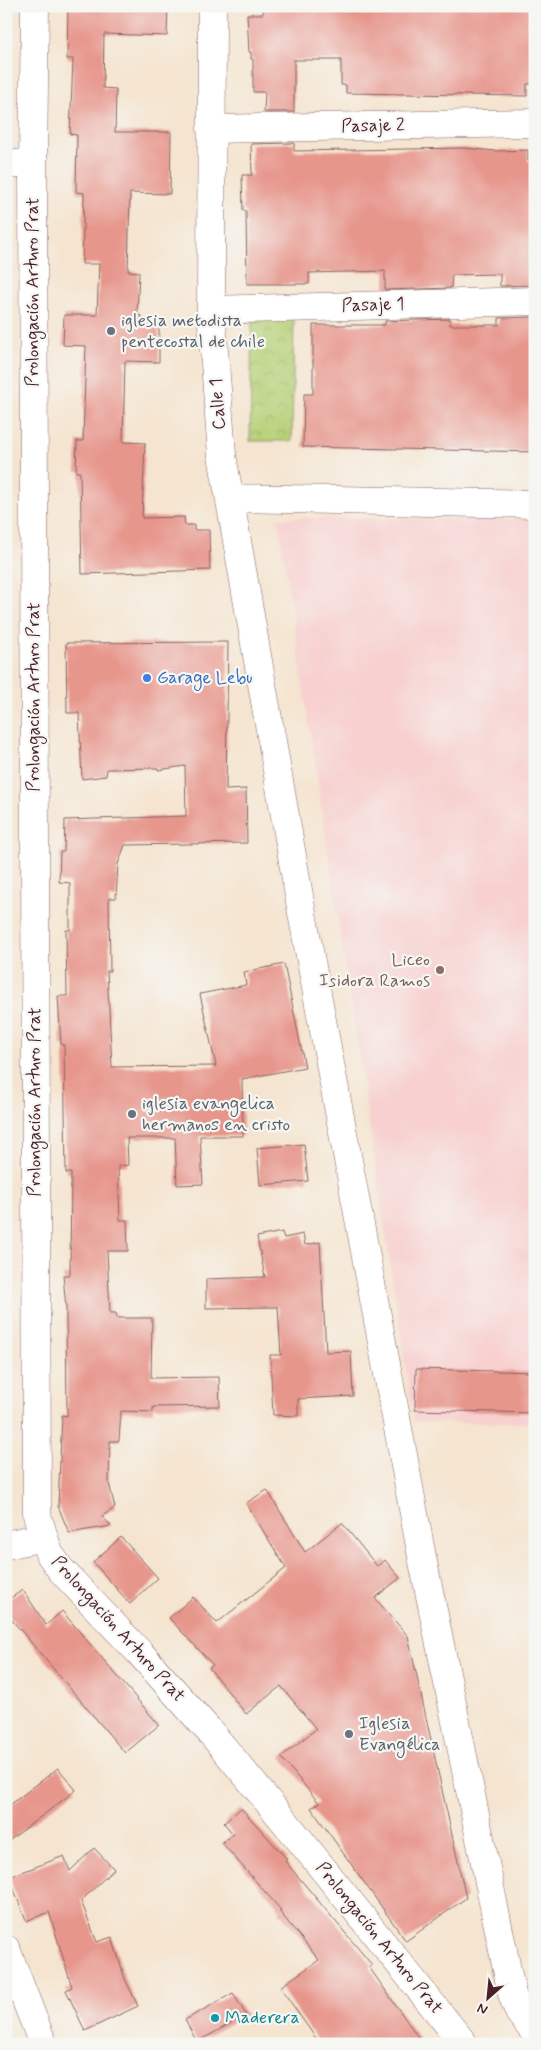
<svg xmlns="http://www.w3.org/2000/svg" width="541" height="2050" font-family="Mynerve,sans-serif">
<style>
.built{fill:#f7d0cf}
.park{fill:url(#park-crowns);stroke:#807850}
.building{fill:#e7968c}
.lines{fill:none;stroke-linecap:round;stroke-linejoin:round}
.street-casing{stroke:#866464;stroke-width:29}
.street{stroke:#fff;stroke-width:28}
.worship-dot{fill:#6b7280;stroke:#f6f6f2;stroke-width:2}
.shop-dot{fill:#3f7fe0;stroke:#f6f6f2;stroke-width:2}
.education-dot{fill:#8d6e63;stroke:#f6f6f2;stroke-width:2}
.culture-dot{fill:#0f9aa8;stroke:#f6f6f2;stroke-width:2}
.labels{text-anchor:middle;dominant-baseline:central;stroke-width:4.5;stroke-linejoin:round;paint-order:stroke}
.street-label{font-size:18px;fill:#4a1f2b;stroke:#f6f6f2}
.worship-label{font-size:18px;fill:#5b616d;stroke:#f6f6f2;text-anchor:start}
.shop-label{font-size:18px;fill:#366cbe;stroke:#f6f6f2;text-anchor:start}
.education-label{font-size:18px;fill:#785e54;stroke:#f6f6f2;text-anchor:end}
.culture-label{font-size:18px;fill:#0d838f;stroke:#f6f6f2;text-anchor:start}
</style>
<defs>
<pattern id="park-crowns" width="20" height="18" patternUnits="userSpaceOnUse" patternTransform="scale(1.25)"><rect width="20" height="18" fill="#b5d076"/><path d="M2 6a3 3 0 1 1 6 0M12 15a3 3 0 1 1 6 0" fill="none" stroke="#9db266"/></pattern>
</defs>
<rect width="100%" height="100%" fill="#f6f6f2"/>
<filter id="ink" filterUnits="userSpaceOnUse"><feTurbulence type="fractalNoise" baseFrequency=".02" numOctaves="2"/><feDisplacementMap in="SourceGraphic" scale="10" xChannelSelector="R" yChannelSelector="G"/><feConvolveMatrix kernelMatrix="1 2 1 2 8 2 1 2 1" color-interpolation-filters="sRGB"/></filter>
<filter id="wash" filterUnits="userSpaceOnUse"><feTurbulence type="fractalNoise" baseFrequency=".0096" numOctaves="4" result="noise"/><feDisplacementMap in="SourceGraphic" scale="20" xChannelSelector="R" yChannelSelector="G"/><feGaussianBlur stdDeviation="1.12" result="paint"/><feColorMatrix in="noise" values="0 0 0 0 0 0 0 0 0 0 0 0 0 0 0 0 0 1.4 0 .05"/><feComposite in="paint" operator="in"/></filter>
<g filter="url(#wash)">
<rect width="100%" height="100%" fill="#f5e4cf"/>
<!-- built -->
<path class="built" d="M278,518l257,1v904l-121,-1z"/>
<!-- park -->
<path class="park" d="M252,315l42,1 -2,125h-42z"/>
<g id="blocks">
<!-- building -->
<path class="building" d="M68,6h100l-1,30 -63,-2 -1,54 13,1 -1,43h56l-1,62 -40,-1 -2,78 11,1 -2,43 5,1v4l17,1v41l-34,-1 -2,81 22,1 -3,75 42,-1 1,8h9v5h15l1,40 -128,4 -2,-102h-4l1,-31h6l3,-95 -23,-1 1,-30h33l2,-51h-17l2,-71 -8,-1 1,-57 -7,-1 3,-75h-6z
M306,6h229v78h-8v12l-181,-3v-8h-5v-25h-47v52h-30l1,-20h-12v-33h-2v-7h-2l-2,-38h16v-6z
M294,143v8l170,-3 31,3 33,-1v11h7v124l-35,1v-12l-48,1 -1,13 -66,2v-19l-76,2v11h-62l-1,-73h-3l-1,-36h10l-1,-31z
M535,317v135l-232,-5 1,-53h9v-69h72v-4l65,-2v6h49v-7z
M228,642l-2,148 20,-1 1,54 -122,2 -7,19 -2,34h-7l1,73h-3l5,96 104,-1 -16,-72 46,-9 -2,-13 40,-8 21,103 -63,12 1,57h-43l3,48 -26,1 -2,-47h-48l1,27 -10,1 2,54h7l1,31h-21l3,62h6l1,5h35l-1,60 68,-1 1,29 -67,1v5l-32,-1 -2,30h-9l-1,42 6,25 -13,8 9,10 -42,7 -11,-27 4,-91 5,1 -1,-108 -3,-33h7l1,-102h-5l-2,-128h-3l-3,-49h9l-1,-66h4v-47l-11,-1 1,-30h4l1,-32 121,-4 -1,-50 -27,4v-2l-51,1 -1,7 -24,3 -3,-66h-12l-1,-70z
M304,1144l4,37 -48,4 -3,-37z
M282,1232l2,6 19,-4 2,11 15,-3 6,110 25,-1 2,45 -55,3v17l-25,-1 -3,-60h11l-3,-48 -72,1v-29l59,-2 -8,-40z
M416,1369l119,3v41l-120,-3z
M267,1490l38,62 37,-29 35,43 8,-6 15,18 -25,20 33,38 58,262 -60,43 -95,-133 8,-5 -38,-46 35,-28 -35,-43 -35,28 -37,-46 4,-3 -44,-47 24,-21 24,26 69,-55 -40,-65z
M121,1537l37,41 -28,26 -37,-42z
M23,1590l23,35 16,-14 97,114 -34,28 -119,-140v-12z
M58,1768l18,22 -70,53v-35z
M241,1808l46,51 -2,2 87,104 -3,2 54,77h-103l-40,-57 39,-27 -40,-49 2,-1 -59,-67 11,-9 -9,-11z
M94,1848l20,21 -33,32 16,41 15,-5 13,42 13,27 -53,25 -19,-41 6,-3 -23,-75 -23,9 -17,-44 55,-21 6,15z
M233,1993l13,22 -49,27 -12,-22z"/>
</g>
</g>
<g filter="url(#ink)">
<use href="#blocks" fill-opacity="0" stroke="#866464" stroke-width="1"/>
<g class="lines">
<defs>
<path id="street" d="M35,6l-2,158 4,1351 12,38 12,17 78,82 73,82 83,100 169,210
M212,6l-1,304 11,145 80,458 120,644 90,437 7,18 16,21
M211,129l324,-6
M6,164h27
M211,310l324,-9
M230,498l305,6
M6,1545l37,-8
M6,1949l37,95"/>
</defs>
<!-- street casing -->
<use href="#street" class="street-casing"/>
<!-- street -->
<use href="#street" class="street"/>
</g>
</g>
<!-- markers -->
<g class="worship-dot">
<circle cx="111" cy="331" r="5"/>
<circle cx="132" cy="1114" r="5"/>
<circle cx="349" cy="1734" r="5"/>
</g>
<circle class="shop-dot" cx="147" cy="678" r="5"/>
<circle class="education-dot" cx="440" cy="970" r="5"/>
<circle class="culture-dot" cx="215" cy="2018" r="5"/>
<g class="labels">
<!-- street labels -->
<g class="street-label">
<text transform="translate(373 126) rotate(-1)">Pasaje 2</text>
<text transform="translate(33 292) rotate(-90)">Prolongación Arturo Prat</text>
<text transform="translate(373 305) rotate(-2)">Pasaje 1</text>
<text transform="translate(218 404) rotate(-94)">Calle 1</text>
<text transform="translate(34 697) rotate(-90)">Prolongación Arturo Prat</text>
<text transform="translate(35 1102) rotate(-90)">Prolongación Arturo Prat</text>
<text transform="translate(118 1629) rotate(48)">Prolongación Arturo Prat</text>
<text transform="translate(379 1938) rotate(51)">Prolongación Arturo Prat</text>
</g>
<!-- worship labels -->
<g class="worship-label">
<text x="121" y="321">iglesia metodista<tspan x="121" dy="21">pentecostal de chile</tspan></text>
<text x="142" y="1104">iglesia evangelica<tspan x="142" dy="21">hermanos en cristo</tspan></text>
<text x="359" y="1724">Iglesia<tspan x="359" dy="21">Evangélica</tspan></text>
</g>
<!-- shop labels -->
<g class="shop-label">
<text x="157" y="678">Garage Lebu</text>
</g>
<!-- education labels -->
<g class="education-label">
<text x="430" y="960">Liceo<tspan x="430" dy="21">Isidora Ramos</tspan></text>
</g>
<!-- culture labels -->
<g class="culture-label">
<text x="225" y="2018">Maderera</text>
</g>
</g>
<!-- margin -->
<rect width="541" height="2050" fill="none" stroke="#f6f6f2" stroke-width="25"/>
<!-- north arrow -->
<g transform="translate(488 1998) rotate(207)" stroke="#f6f6f2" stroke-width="4" paint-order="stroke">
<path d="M0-4L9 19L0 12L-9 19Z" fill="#4a1f2b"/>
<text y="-8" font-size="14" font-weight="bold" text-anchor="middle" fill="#4a1f2b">N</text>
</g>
</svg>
